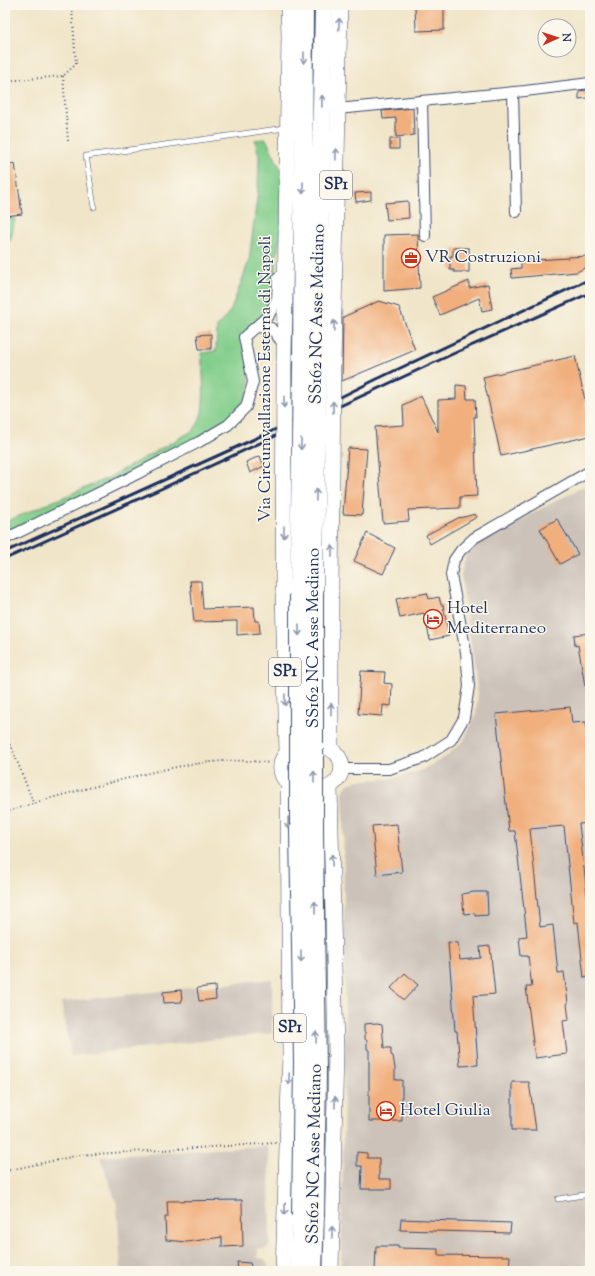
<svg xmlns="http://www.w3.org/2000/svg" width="595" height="1276" font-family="'Sorts Mill Goudy',serif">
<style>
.industrial{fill:#ccc2b9}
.green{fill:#82cd8b;stroke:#4e7e74}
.building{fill:#f1af7d}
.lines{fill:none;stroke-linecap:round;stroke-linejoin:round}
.lane-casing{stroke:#3b4a6e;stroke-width:6}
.street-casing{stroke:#3b4a6e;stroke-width:12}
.primary-casing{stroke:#3b4a6e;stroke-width:16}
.highway-casing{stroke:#3b4a6e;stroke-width:20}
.path{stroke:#3b4a6e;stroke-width:2;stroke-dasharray:1 3;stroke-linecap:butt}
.lane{stroke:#fff;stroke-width:5}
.street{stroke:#fff;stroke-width:10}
.primary{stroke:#fff;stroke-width:15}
.highway{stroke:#fff;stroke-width:18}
.rail{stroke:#1b2f5e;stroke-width:3}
.primary-bridge-casing{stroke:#3b4a6e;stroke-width:16;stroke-linecap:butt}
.highway-bridge-casing{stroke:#3b4a6e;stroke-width:20;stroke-linecap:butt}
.primary-bridge{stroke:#fff;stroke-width:15}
.highway-bridge{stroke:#fff;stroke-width:18}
.oneway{stroke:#8d97ae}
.labels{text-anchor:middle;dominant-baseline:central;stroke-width:3;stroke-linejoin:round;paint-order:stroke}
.shield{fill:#fbf7ec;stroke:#5e6b89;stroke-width:1}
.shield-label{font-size:16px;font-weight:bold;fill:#1b2f5e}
.poi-label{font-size:17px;fill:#1b2f5e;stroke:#fbf7ec;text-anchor:start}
.street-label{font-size:17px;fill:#1b2f5e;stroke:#fbf7ec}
</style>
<rect width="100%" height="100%" fill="#fbf7ec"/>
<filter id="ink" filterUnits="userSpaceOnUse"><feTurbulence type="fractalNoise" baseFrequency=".025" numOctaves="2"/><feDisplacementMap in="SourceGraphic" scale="8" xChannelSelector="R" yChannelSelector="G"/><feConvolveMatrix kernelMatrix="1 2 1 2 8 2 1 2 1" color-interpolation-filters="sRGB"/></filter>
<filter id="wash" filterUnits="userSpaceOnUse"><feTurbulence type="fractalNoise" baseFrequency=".012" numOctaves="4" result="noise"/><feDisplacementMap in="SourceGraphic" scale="16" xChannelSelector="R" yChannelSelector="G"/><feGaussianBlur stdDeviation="0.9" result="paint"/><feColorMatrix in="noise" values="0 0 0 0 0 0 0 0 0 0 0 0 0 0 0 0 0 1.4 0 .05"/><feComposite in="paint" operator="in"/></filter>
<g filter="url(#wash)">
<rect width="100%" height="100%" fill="#f0e5c8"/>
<!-- industrial -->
<path class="industrial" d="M590,483v788h-249l4,-249 -2,-231 5,-7 11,-4 29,-1 19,-4 13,-4 27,-15 16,-15 13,-26 2,-22 -17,-119 5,-20 14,-13z
M272,979v54l-201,23 -10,-54z
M265,1146l4,4 1,96 -5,3 -7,-1 -1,10 8,1 3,6v6h-147l-4,-67 -17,-47z"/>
<!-- green -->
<path class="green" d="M266,139l17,35 -2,57 -4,23 -2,40 -12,23 -15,10 1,59 -3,12 -7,11 -11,11 -61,38 -162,79v-15l103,-44 86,-48c2,-4 5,-7 6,-11 6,-15 3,-49 1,-66l15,-2 1,-24 14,-17 18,-49 9,-71 1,-34 -4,-16z
M15,218l-4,20 -6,10v-28z"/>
<g id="blocks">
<!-- building -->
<path class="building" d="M415,5h29v25l-28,1z
M587,90l1,8 -9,1v-8z
M413,108l1,27 -18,2v-19l-13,1 -1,-8z
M390,139h9v10h-9z
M15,163l7,51 -17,2v-51z
M371,192v8l-15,2 -1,-9z
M408,201l1,17 -22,2 -2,-17z
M418,234l2,54 -36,3v-56z
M453,248h16v24h-15v-2h-4v-14h3z
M590,256v9l-13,7 -65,6 -1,-9 10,-1v-6h4l-1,-5h10l1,3 33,-2v-1z
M469,281v7l19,-4 4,25 -10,2 -3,-13 -39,17 -8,-18z
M379,301l20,6 16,43 -73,31 1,-64z
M211,334v15h-12l-2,-14z
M575,356l15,66v14l-89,20 -18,-79z
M456,385l10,1 1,13h8l1,18h-2l3,79 -17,1v11l-52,2 1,11 -26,2 -8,-96 29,-2 -1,-20 18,-9 17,36v-32l18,-1z
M348,448l19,1 -5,66 -19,-1z
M260,456l4,10 -14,7 -4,-11z
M475,514l2,3 -47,27 -4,-9 34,-18v1z
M557,519l21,35 -18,10 -20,-35z
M367,533l28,15 -12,26 -29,-13z
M190,581h11l2,28 51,-2 1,14h4l1,12 -23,2v-14l-43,1z
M427,593l2,6 10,-2 2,8h2l6,31 -19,4 -6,-27 -24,5 -4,-19z
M590,633v53h-5l-7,-41 -3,1 -1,-11z
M361,671l24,1 -1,11 8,1 -1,22 -8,-1 -1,11 -24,-2z
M570,707l2,16 14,-1 4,35v66l-11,1 11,97v56l-6,1 -6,-56 -4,1 -10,-97 -34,3 10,98 13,-2 5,48 6,-1 4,31 -1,1 2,16 -6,1 4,33 -32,4 -9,-71h6l-4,-31h-7l-2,-19 8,-1 -12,-105h-6l-13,-117z
M397,824l5,48 -25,3 -5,-49z
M474,892h13l1,23 -13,1v-3l-11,1 -2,-20z
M448,942l10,1 2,17 21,-2 -1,-11 10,-1 5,48 -22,2 5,69 -18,1 -3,-35h-2z
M405,973l13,12 -14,15 -13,-12z
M215,986l1,13 -17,2 -2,-13z
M181,990l1,12 -18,1 -1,-11z
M377,1023l5,1 2,24h7v7l2,1 2,12v12h7v41h-33v-71l-2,-1v-8l-2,-2v-7h-1v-8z
M512,1082h17l7,48h-24z
M357,1152l10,1v5h12v21h12v10h-30l1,-23h-5z
M242,1200l1,46 -21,1v-10l-35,5 -21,-2 -1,-23h3l-1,-16z
M401,1219l110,4 -1,10 -110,-3z
M376,1246h22v2l40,1v6l72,1 -1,15h-134z
M237,1262l13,1 2,8h-14z"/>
</g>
</g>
<g filter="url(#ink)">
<use href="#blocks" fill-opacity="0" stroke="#3b4a6e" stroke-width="1"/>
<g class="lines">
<defs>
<path id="lane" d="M94,207l-8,-51 199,-28
M558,1199l32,-5"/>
<path id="street" d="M513,92l3,120
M422,101l3,135
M337,109l188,-18 65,-8
M256,327l15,1 13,17
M5,539l122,-60 72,-37 29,-17 18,-18 7,-25 -9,-45 25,-22 8,-16 1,-22
M342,769h47l34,-11 28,-18 13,-22 5,-32 -3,-34 -15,-77 3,-15 7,-10 13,-12 116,-67"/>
<path id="primary" d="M284,363l5,-327 -1,-31
M333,365l7,-360
M283,591l4,162
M324,746c23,8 24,33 1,43
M293,748c-17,11 -16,29 1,40
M331,748v-158
M330,787l6,264 -5,220
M283,1271l7,-217 -2,-270"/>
<path id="highway" d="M302,363l2,-358
M317,364l7,-359
M299,1271l2,-55
M313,1271l2,-55"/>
</defs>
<!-- lane casing -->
<use href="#lane" class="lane-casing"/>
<!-- street casing -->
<use href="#street" class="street-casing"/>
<!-- primary casing -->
<use href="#primary" class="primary-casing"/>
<!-- highway casing -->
<use href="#highway" class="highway-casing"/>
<!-- path -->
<path class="path" d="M63,76l5,65
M5,81l58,-5 13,-12 -4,-55
M5,738l7,10 21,54
M5,813c35,-13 71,-22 108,-31 51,-13 103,-27 156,-19
M5,1171l75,-16 196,-12"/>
<!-- lane -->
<use href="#lane" class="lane"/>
<!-- street -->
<use href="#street" class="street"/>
<!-- primary -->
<use href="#primary" class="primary"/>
<!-- highway -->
<use href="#highway" class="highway"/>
<!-- rail -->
<path class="rail" d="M5,552l267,-121 105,-52 213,-100
M5,559l160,-72 292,-135 133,-59"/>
<defs>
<path id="primary-bridge" d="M331,590l2,-225
M283,591l1,-228"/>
<g id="highway-bridge">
<path d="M301,1216l2,-154 -4,-229v-242l3,-228"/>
<path id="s1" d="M315,1216l2,-145 -3,-239v-242l3,-226"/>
</g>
</defs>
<!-- primary-bridge casing -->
<use href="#primary-bridge" class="primary-bridge-casing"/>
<!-- highway-bridge casing -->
<use href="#highway-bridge" class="highway-bridge-casing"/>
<!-- primary-bridge -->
<use href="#primary-bridge" class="primary-bridge"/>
<!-- highway-bridge -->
<use href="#highway-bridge" class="highway-bridge"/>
</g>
<!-- one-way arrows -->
<defs><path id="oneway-shaft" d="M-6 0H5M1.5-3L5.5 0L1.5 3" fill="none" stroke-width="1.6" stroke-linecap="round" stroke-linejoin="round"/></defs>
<g class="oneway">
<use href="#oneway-shaft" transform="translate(339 24) rotate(-87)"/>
<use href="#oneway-shaft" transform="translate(304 58) rotate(90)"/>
<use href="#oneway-shaft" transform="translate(322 101) rotate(-89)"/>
<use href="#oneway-shaft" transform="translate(336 154) rotate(-89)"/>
<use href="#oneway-shaft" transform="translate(303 188) rotate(90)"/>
<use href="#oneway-shaft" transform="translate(334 326) rotate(-89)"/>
<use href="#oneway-shaft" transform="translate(284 402) rotate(90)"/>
<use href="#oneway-shaft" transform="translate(333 407) rotate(-90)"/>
<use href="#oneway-shaft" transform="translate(301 444) rotate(91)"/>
<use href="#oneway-shaft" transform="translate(316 495) rotate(-89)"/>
<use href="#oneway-shaft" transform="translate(284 532) rotate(90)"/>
<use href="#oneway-shaft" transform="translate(332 551) rotate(-90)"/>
<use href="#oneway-shaft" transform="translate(299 630) rotate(90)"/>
<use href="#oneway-shaft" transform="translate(285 700) rotate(89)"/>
<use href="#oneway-shaft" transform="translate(331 709) rotate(-90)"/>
<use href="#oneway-shaft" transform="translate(314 777) rotate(-90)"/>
<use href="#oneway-shaft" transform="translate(288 823) rotate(90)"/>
<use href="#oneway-shaft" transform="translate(332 860) rotate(-91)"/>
<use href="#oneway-shaft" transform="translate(315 907) rotate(-91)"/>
<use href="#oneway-shaft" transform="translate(301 956) rotate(89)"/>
<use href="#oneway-shaft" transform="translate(316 1037) rotate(-91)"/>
<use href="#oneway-shaft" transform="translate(289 1079) rotate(92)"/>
<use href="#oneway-shaft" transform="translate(335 1102) rotate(-89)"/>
<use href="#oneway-shaft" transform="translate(285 1209) rotate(92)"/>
<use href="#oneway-shaft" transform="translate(332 1232) rotate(-89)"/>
</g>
</g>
<!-- icons -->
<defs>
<symbol id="office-ring" viewBox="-11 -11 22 22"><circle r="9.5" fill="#fbf7ec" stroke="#c8321e" stroke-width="1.5"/><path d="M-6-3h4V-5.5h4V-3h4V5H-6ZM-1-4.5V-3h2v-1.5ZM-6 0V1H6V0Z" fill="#c8321e"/></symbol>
<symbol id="hotel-ring" viewBox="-11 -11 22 22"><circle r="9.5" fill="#fbf7ec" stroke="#c8321e" stroke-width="1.5"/><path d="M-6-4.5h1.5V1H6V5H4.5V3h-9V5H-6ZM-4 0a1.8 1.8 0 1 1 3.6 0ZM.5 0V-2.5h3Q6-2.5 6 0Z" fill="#c8321e"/></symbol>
</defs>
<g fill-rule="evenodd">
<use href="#office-ring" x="400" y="247" width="22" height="22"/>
<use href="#hotel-ring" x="422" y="608" width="22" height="22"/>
<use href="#hotel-ring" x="375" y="1100" width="22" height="22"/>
</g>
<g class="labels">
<!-- shield labels -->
<g class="shield">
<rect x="320" y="171" width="32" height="28" rx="3"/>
<rect x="269" y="658" width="32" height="28" rx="3"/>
<rect x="274" y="1014" width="32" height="28" rx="3"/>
</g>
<g class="shield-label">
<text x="336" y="185">SP1</text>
<text x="285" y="672">SP1</text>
<text x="290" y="1028">SP1</text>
</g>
<!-- poi labels -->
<g class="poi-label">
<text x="425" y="258">VR Costruzioni</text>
<text x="447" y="609">Hotel<tspan x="447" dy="20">Mediterraneo</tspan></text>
<text x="400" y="1111">Hotel Giulia</text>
</g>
<!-- street labels -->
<g class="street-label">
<text transform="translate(318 314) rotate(-89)">SS162 NC Asse Mediano</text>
<text transform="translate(266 379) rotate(-90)">Via Circumvallazione Esterna di Napoli</text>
<text stroke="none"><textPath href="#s1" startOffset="578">SS162 NC Asse Mediano</textPath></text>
<text transform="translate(315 1154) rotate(-89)">SS162 NC Asse Mediano</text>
</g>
</g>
<!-- margin -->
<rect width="595" height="1276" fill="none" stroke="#fbf7ec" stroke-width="20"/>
<!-- north arrow -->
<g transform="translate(557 38) rotate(87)"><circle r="19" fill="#fbf7ec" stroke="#a1a7b3"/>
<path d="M0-3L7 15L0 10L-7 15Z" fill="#c8321e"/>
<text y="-6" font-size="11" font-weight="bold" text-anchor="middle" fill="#1b2f5e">N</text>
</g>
</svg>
